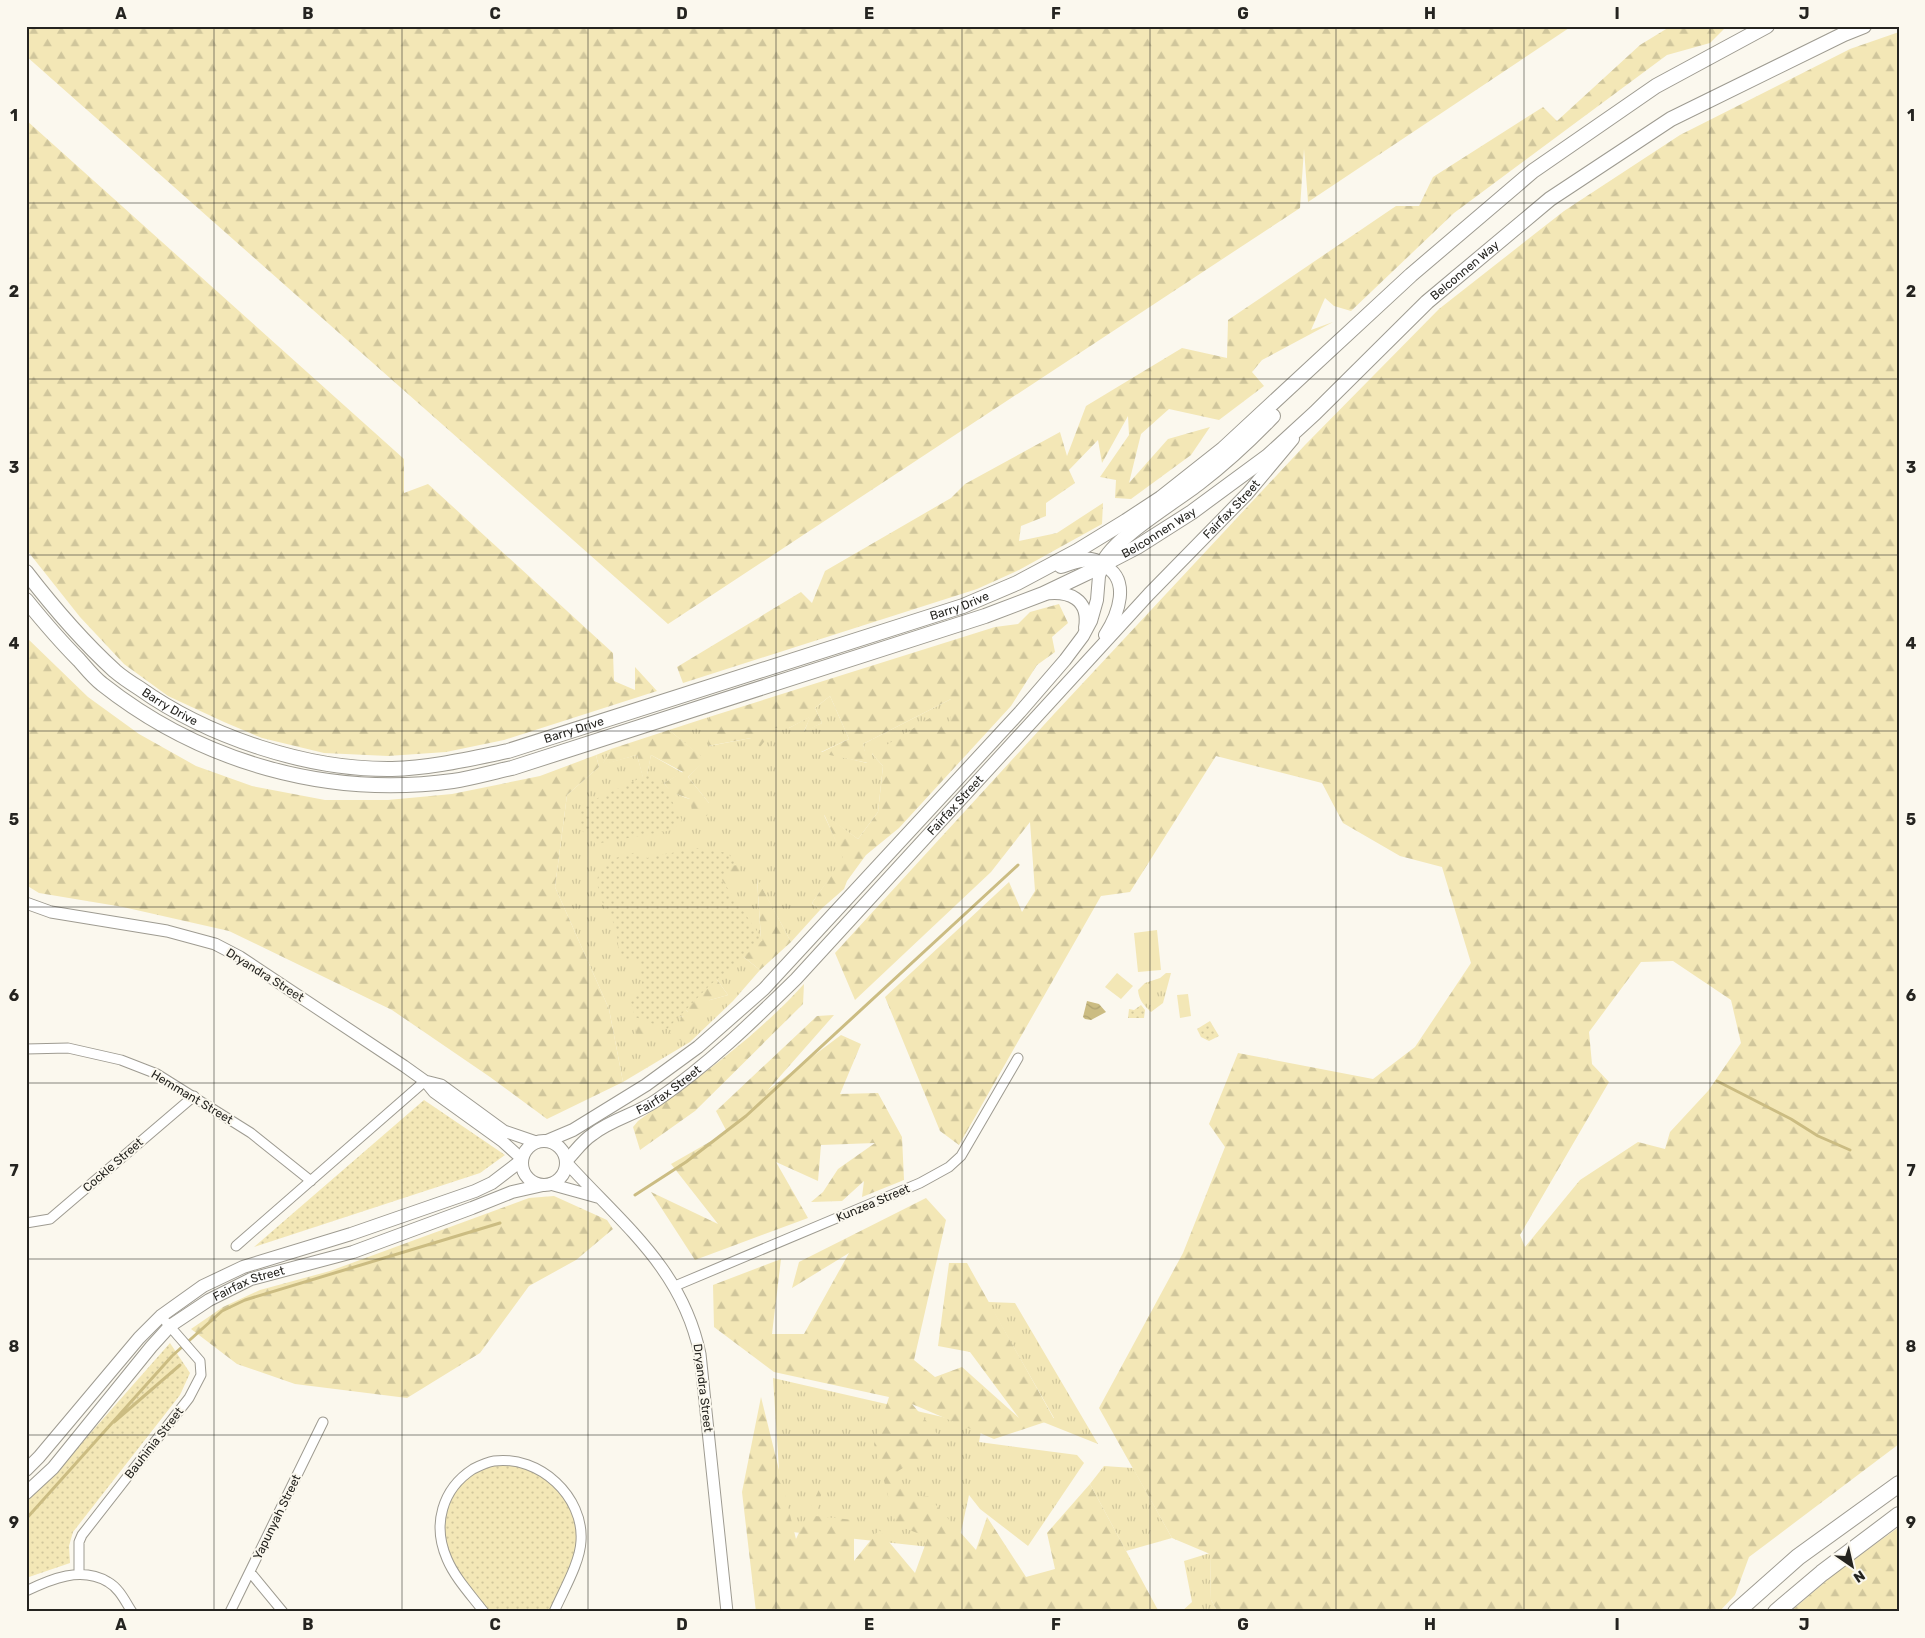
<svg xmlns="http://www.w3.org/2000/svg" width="1925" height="1638" font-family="Rubik,sans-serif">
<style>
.grass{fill:url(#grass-tufts);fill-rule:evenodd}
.forest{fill:url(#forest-firs);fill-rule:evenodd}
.park{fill:url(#park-dots)}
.pitch{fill:#f3e7b6}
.water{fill:url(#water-waves)}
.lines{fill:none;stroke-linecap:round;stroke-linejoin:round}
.stream{stroke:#cbbc82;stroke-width:3}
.minor-casing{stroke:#9e9b91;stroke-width:11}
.tertiary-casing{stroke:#9e9b91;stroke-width:13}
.secondary-casing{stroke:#9e9b91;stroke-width:14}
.primary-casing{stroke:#9e9b91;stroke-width:16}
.motorway-casing{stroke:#9e9b91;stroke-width:18}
.minor{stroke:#fff;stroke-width:9}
.tertiary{stroke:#fff;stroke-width:11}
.secondary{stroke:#fff;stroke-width:12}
.primary{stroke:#fff;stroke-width:14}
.motorway{stroke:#fff;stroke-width:16}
.grid{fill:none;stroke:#252420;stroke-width:1;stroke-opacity:0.55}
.labels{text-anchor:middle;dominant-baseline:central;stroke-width:4;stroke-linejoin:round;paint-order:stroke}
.street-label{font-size:12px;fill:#252420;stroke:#fbf8ee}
.neatline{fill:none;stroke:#252420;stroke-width:2}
.grid-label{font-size:16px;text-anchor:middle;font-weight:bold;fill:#252420}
</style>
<defs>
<pattern id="grass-tufts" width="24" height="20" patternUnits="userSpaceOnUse" patternTransform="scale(1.25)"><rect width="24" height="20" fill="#f3e7b6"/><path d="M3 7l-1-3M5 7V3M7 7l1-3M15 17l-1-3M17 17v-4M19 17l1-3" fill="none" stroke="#d0c69c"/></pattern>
<pattern id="forest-firs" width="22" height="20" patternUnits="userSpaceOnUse" patternTransform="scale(1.25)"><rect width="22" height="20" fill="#f3e7b6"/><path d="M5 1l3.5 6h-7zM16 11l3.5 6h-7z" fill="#d0c69c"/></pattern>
<pattern id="park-dots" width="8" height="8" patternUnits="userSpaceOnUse" patternTransform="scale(1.25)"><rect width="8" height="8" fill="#f3e7b6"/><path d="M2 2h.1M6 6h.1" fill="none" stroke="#d0c69c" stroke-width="1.8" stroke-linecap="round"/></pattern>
<pattern id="water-waves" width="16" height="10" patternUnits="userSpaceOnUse" patternTransform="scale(1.25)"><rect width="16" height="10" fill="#cbbc82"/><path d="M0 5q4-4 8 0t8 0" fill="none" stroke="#aea170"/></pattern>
</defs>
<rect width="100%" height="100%" fill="#fbf8ee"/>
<!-- grass -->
<path class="grass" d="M830,696l19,43 -28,13 46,11 -4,-19 88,-45v29l-79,26 11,12 -5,46 -20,27 -34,-24 20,43 -32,45 8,7 -29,32 -34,-63 4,61 -60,-72 39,86 20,16 -27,31 -43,41 -67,40 -14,-73 -54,-122 12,-92 32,-28 -3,-12 15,-6 -8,15 34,-9 8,29 6,-29 32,18 -19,10c10,14 29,17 45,20l-21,-26 17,-17 -36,-30 40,-13v29l42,-8 24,-10h14l22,-12 -7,15 18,-8 -7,-15zM712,973l16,22 -18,5 -25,16 -25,2 -12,-8 23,-13 18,16z
M1166,973h5l-8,30 -12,9c-7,-7 -12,-11 -13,-22l7,-7 15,-5z
M988,1302l27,1 83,141 -55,-22 11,-4z
M773,1378l209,48 -3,16 98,13 7,8 -56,83 -48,-37 -11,-14 -12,55 -174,-19z
M1104,1466l29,2 39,70 -46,13 -36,-67z
M1210,1553l1,47 7,12h-37l11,-10 -8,-41z"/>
<!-- forest -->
<path class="forest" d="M26,26h1546l-264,176 -4,-53 -4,59 -632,416 -642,-568z
M1671,26h56l-17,17 -43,12 -213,158 -103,98 -17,-5 -9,-8 -14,32 22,-8 -71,38 -10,12 12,14 -45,34 -50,-11 -28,25 -12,49 39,-44 42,-12 -19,28 -60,44 -16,-1 1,-18 -16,-3 29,-42 -1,-19 -26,47 -4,-23 -29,30 6,13 -29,20v13l-25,10 -2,15 38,-8 46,-30 -1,21 -83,46 -42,19 -294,94 -6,-16 124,-75 11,11 13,-32 126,-73 14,-14 95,-52 7,24 19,-50 96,-58 45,10 1,-38 168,-114h23l14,-29 110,-70 14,14 83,-76z
M1899,32v1412l-150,113 -14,38 -16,17h-501l-7,-12 -1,-46 -38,-16 -73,-130 84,-155 42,-106 -16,-23 29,-71 135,26 42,-32 56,-84 -29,-96 -42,-11 -57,-33 -21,-40 -106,-27 -86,136 -29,4 -142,249 -19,-14 -55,-134 124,-115 13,30 13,-21 -5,-69 -39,50 -136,128 -20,-47 219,-239 251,-269 134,-136 125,-98 116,-76 170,-86zM1673,961l58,39 10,43 -33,48 -38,41 -5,17 -27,-7 -58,38 -55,67 -5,-12 89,-153 -17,-18 -3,-32 52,-70z
M26,120l378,339v34l24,-9 185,169 1,28 21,9v-23l22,24 -153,49 -58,12 -58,4 -64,-3 -62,-15 -38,-16 -56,-26 -44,-32 -44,-47 -54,-68z
M1059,604l9,19 -16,14 3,15 -18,13 -26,41 -112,122 -33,27 -19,26 -3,8 -24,21 -8,-7 31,-45 -19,-44 34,25 20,-27 5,-46 -11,-12 61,-38 17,12 1,-29 -88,45 5,19 -48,-10 29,-14 -19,-43 -15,12 7,15 -18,9 6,-15 -21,11h-14l-15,19 -9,-9 -43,8 1,-29 286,-90 23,-3 12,-12z
M26,637l62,60 51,37 57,32 56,20 73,14h63l64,-6 88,-18 56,-21 3,12 -32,28 -12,92 54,122 14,73 -76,37 -57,-42 -98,-67 -163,-79 -106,-24 -84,-14 -13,-8z
M669,730l37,30 -18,17 21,26 -2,13 -14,1 -3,-18 -19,-7 -7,-9 19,-11 -32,-17 -6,31 -8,-31 -35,10 9,-16z
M739,865l3,16 -20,13 39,45 -4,-61 34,64 -31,28 -20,-16 -39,-86z
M712,973l16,22 -18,5 -24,43 -17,-8 15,-19 -24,2 -12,-7 6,27 -16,2 -8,-33 41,-10 17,15 3,-38z
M804,984l-1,20 -108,107 -55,39 -7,-23 5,-6c59,-42 117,-83 166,-137z
M834,1015l-66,75 73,-55 20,9 -21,50 38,-1 24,44 2,43 -42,17 2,-16 -22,20 -31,1 12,-10 15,-23 37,-26 -54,2 -3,36 -42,-19 32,56 -113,42 -44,-68 67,32 -47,-60 56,-32 -11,-21 101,-95z
M554,1196l53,24 6,9 -37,31 -47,26 -49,67 -73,45 -112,-14 -58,-20 -46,-35 32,-22 37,-17 70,-19 199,-73z
M926,1198l20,22 -32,140 21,17 27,-10 57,51 -49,-66 -32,-6 11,-83h18l87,156 -60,20 -82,-35 33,39 -47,28 8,26 22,-1 48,54 11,-33 39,60 29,-8 -8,-36 43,-49 69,128h-403l-14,-120 19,-95 35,142 33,-71 -14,48 39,4v41l25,-31 36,43 13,-36 -32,-12 -22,-81 15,-47 -115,-25 -60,-45 -1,-42 68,-26 -9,75h32l45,-81 -57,35 7,-26z
M1899,1527v85h-109l49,-42z"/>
<!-- park -->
<path class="park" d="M649,774l14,10 19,36 -9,10 -78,14 -1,-5 -15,-10 2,-23z
M696,848l32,5 7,10 -13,17 41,60 -54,46 -42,43 -32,-12 -4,-15 12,-13 -5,-29 -18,-2c-2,-10 -2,-21 -5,-31 -3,-11 -12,-20 -15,-31 -10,-33 12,-38 37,-44l10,6z
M1141,1005l4,5 -1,8h-16l1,-9 5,1z
M1210,1021l9,15 -10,5 -8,-4 -4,-8z
M424,1100l81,55 -25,18 -226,74z
M170,1343l20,30 -10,22 -107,137 -4,14 1,17 -44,15v-76l31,-31z
M494,1461l32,3 42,31 13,48 -27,69h-70l-32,-44 -12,-33 13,-49z"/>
<!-- pitch -->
<path class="pitch" d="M1157,930l4,40 -23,2 -4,-39z
M1117,973l16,13 -12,13 -16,-12z
M1188,994l3,22 -11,2 -3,-23z"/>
<!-- water -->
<path class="water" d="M1087,1001l12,3 7,8 -15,8 -6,-1 -2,-2z"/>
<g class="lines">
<!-- stream -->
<path class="stream" d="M1717,1081l74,38 27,17 32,14
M635,1195l51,-33 60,-46 272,-251
M114,1422l66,-57
M26,1519l146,-163 50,-45 23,-11 255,-77"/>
<defs>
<path id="minor" d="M26,1049l42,-1 53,12 36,14 94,59 60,48
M26,1223l24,-4 144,-123
M236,1246l189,-165
M675,1286l245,-103 29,-16 12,-11 57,-98
M250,1572l33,40
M79,1574v-32l3,-7 107,-137 12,-23 -1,-14 -34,-39
M26,1591c25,-12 55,-25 82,-9 11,6 17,19 24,30
M230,1612l93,-190
M484,1612c-13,-17 -29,-34 -37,-53 -15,-34 -5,-70 26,-90 6,-3 14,-7 21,-8 46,-6 90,36 87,80 -1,22 -18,50 -27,71"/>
<path id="tertiary" d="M26,903l25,9 116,19 48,13 25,13 164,109 21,15 9,11 68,49 20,18
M425,1081l16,4 63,46 32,11
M566,1162c56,62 116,106 134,192l27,258
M550,1184l47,13"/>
<g id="secondary">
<path d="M1043,594c26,-4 47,5 42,34"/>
<circle cx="544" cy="1163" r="22"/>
<path d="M547,1141l26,-11 73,-45 52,-38 66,-58 256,-277 45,-52 18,-24 8,-15 6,-21 2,-24 4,-11c29,14 15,50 2,70"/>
<path id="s1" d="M566,1161c9,-9 16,-20 27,-27 19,-15 44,-20 64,-34 51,-35 95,-78 139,-121l353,-385 98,-100 46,-55"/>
<path d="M26,1470l13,-13 100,-119 22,-22 42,-30 40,-19 108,-33 124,-43 17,-8 30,-23"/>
<path id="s2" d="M26,1493l27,-25 98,-121 19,-21 39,-26 42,-21 102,-27 119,-44 40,-16 31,-7"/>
</g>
<g id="primary">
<path d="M1103,563c11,-25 73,-62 96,-80 26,-20 51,-43 74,-67"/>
<path d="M1061,566c14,-5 28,-11 42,-1"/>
<path id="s3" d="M26,572c27,35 56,69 89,99 7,6 16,12 24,17 69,49 168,82 253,81 39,-1 77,-10 116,-18l455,-145 54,-23 60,-32 49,-30 35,-23 62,-49 188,-174 122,-104 123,-85 111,-60"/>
<path id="s4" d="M26,600c17,21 34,41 53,60 7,8 15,18 23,24 100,79 226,114 351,97 20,-3 40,-9 59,-13l473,-152 58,-22 44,-21 50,-26 55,-35 76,-56 47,-43 112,-111 123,-103 121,-80 173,-85 20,-8"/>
</g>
<path id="motorway" d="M1736,1612l62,-55 101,-73
M1776,1612l46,-39 77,-58"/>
</defs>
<!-- minor casing -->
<use href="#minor" class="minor-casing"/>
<!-- tertiary casing -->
<use href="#tertiary" class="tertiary-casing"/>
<!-- secondary casing -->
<use href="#secondary" class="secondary-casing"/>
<!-- primary casing -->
<use href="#primary" class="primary-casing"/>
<!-- motorway casing -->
<use href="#motorway" class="motorway-casing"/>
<!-- minor -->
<use href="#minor" class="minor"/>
<!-- tertiary -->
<use href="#tertiary" class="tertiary"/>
<!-- secondary -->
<use href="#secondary" class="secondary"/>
<!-- primary -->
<use href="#primary" class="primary"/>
<!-- motorway -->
<use href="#motorway" class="motorway"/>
</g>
<!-- grid -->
<path class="grid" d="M214,26v1586M402,26v1586M588,26v1586M776,26v1586M962,26v1586M1150,26v1586M1336,26v1586M1524,26v1586M1710,26v1586M26,203h1873M26,379h1873M26,555h1873M26,731h1873M26,907h1873M26,1083h1873M26,1259h1873M26,1435h1873"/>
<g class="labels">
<!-- street labels -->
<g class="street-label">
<text stroke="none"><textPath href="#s4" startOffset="1642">Belconnen Way</textPath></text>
<text stroke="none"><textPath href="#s1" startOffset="936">Fairfax Street</textPath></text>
<text stroke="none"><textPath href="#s4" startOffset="1238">Belconnen Way</textPath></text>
<text stroke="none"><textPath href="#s3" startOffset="1024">Barry Drive</textPath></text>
<text stroke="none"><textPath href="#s3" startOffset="199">Barry Drive</textPath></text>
<text stroke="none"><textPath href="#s3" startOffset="619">Barry Drive</textPath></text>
<text stroke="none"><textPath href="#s1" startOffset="531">Fairfax Street</textPath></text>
<text transform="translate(265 975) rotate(32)">Dryandra Street</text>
<text stroke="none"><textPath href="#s1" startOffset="126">Fairfax Street</textPath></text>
<text transform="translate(192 1097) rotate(31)">Hemmant Street</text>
<text transform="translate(113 1165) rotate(-41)">Cockle Street</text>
<text transform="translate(873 1203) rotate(-23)">Kunzea Street</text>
<text stroke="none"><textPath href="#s2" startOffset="311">Fairfax Street</textPath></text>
<text transform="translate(703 1388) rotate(83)">Dryandra Street</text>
<text transform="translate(154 1443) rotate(-52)">Bauhinia Street</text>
<text transform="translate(277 1517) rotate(-64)">Yapunyah Street</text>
</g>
</g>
<!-- border -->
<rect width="1925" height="1638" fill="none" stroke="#fbf8ee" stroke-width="55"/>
<!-- north arrow -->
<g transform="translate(1852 1566) rotate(146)" stroke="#fbf8ee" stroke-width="4" paint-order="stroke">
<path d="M0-4L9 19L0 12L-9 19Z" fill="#252420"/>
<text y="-8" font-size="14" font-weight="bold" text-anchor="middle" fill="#252420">N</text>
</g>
<rect x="28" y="28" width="1870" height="1582" class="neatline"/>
<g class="grid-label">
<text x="121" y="19">A</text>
<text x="308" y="19">B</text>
<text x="495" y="19">C</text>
<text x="682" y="19">D</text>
<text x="869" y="19">E</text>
<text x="1056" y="19">F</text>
<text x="1243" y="19">G</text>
<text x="1430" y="19">H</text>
<text x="1617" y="19">I</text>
<text x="1804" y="19">J</text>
<text x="14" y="121">1</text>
<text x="1911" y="121">1</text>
<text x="14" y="297">2</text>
<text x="1911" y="297">2</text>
<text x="14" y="473">3</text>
<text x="1911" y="473">3</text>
<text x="14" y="649">4</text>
<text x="1911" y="649">4</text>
<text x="14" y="825">5</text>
<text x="1911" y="825">5</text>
<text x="14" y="1001">6</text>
<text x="1911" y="1001">6</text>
<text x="14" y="1176">7</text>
<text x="1911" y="1176">7</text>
<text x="14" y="1352">8</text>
<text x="1911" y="1352">8</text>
<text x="14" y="1528">9</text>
<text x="1911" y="1528">9</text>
<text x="121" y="1630">A</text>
<text x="308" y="1630">B</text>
<text x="495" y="1630">C</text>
<text x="682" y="1630">D</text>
<text x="869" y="1630">E</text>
<text x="1056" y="1630">F</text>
<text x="1243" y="1630">G</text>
<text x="1430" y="1630">H</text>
<text x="1617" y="1630">I</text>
<text x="1804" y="1630">J</text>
</g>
</svg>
